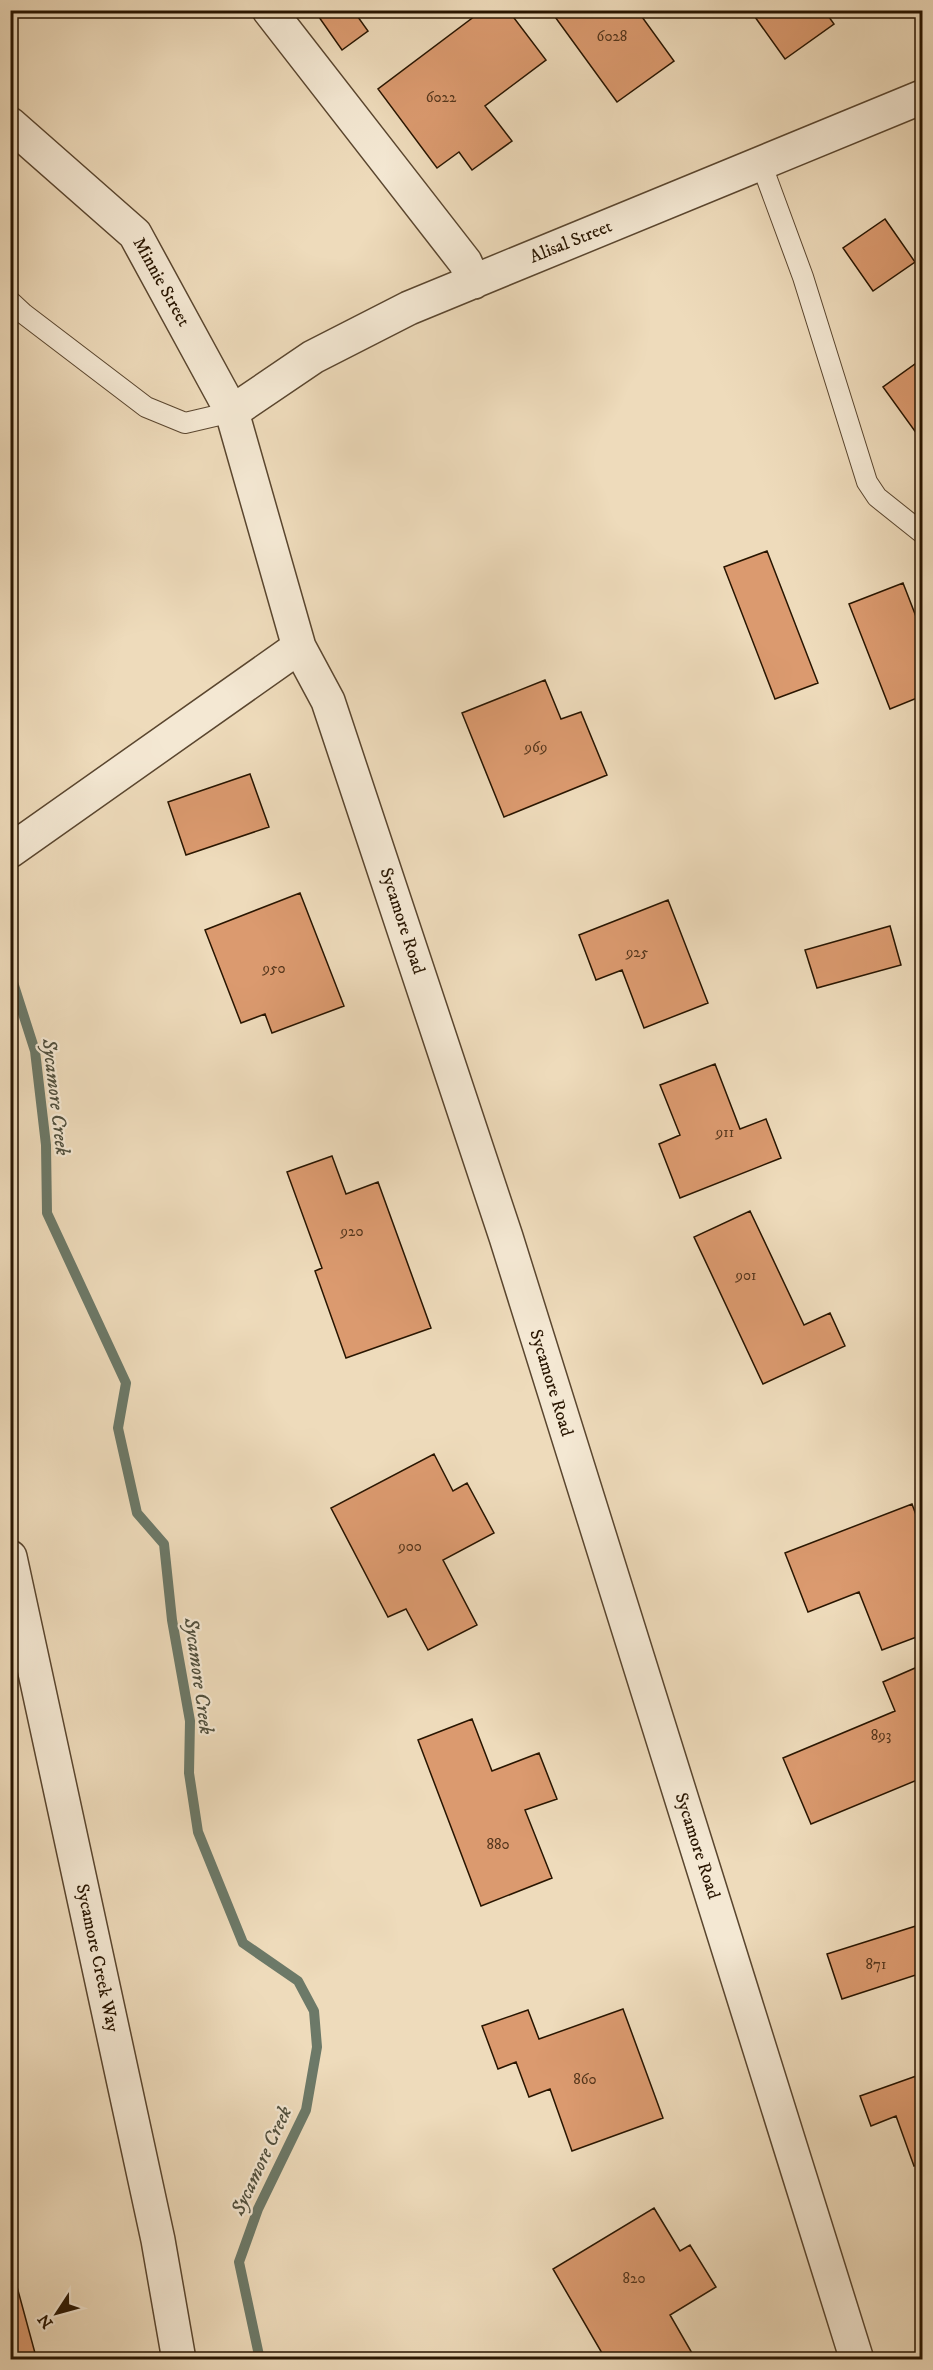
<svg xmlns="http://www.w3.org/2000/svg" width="933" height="2370" font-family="'IM FELL DW Pica',serif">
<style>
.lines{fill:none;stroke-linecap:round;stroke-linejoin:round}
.stream{stroke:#6c7968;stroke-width:10}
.building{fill:#db9a6f;stroke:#281500;stroke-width:1.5}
.lane-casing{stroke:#5a462f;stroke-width:22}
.street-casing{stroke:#5a462f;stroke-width:36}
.lane{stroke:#f4e8d3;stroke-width:20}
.street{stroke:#f4e8d3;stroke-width:33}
.labels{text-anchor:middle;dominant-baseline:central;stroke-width:4.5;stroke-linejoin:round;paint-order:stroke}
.number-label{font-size:15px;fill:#55361c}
.street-label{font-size:18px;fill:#281500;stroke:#f4e8d3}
.water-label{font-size:20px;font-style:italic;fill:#504f3d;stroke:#f4e8d3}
</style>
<rect width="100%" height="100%" fill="#eedbbb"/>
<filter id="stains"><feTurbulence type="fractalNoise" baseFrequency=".00333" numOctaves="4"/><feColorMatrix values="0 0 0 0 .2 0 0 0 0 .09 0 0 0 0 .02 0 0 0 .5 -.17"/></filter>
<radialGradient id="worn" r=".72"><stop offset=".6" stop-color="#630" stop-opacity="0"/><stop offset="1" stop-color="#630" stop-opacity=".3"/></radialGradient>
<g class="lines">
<!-- stream -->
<path class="stream" d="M10,973l25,78 11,94 1,68 79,170 -8,45 19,85 27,31 8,76 18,101 -1,52 9,59 45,111 55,38 16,30 3,36 -11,63 -48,99 -19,53 21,98"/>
</g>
<!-- building -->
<path class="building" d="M314,10h39l15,21 -26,19z
M483,10h25l38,50 -61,46 27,35 -40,29 -13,-18 -22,16 -59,-79z
M550,10h87l37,51 -57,41z
M750,10h74l10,14 -49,35z
M885,219l30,43 -42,29 -30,-43z
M922,359v82l-39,-54z
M767,551l51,132 -43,16 -51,-132z
M903,583l19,49v64l-32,13 -41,-105z
M545,680l16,39 20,-7 26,63 -103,42 -42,-104z
M250,774l19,53 -83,28 -18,-53z
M300,893l44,113 -72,27 -7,-19 -24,9 -36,-93z
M668,900l40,103 -64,25 -22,-58 -26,10 -17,-45z
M890,926l11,39 -84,23 -12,-38z
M715,1064l25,65 26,-10 15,39 -101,40 -21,-54 21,-9 -20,-50z
M332,1156l14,38 32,-12 53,146 -85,30 -31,-87 7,-3 -35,-96z
M750,1211l54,114 26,-12 15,33 -82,38 -69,-147z
M434,1454l19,37 14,-8 27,50 -51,27 34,65 -49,25 -22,-41 -18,8 -57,-109z
M912,1504l10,27v104l-40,15 -23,-58 -51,20 -23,-59z
M922,1665v113l-111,46 -28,-66 112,-47 -12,-29z
M472,1719l20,52 47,-18 18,46 -32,11 27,68 -71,28 -63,-166z
M919,1925l3,11v37l-80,26 -15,-45z
M623,2009l40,109 -91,33 -22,-62 -21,8 -13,-35 -18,7 -16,-43 46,-16 11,29z
M919,2075l3,11v77l-8,3 -18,-50 -25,10 -11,-30z
M654,2208l26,43 10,-6 26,42 -46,28 26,45h-61l-4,-7 -10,7h-15l-53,-91z
M10,2261l25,92 -24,7h-1z"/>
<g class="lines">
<defs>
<path id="lane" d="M761,163l42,114 64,205 10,15 45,36
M10,301l14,13 122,93 39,16 47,-11"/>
<path id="street" d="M269,10l196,252 9,20
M10,124l125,110 97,178 67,235 29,54 178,536 351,1123
M232,412l81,-55 96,-49 513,-211
M10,851l289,-204
M10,1557l148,683 21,120"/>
</defs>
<!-- lane casing -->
<use href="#lane" class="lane-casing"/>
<!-- street casing -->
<use href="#street" class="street-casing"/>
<!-- lane -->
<use href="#lane" class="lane"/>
<!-- street -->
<use href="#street" class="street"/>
</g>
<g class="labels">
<!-- number labels -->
<g class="number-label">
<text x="612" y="36">6028</text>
<text x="441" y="97">6022</text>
<text x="536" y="747">969</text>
<text x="637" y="952">925</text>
<text x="274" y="968">950</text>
<text x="725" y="1132">911</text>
<text x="352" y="1231">920</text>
<text x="746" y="1275">901</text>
<text x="410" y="1546">900</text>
<text x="881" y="1735">893</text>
<text x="498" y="1844">880</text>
<text x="876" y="1964">871</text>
<text x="585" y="2079">860</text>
<text x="634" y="2278">820</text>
</g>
<!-- street labels -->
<g class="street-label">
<text transform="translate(571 242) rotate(-22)">Alisal Street</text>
<text transform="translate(161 282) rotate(61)">Minnie Street</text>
<text transform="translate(402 921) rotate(72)">Sycamore Road</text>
<text transform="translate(551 1383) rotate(73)">Sycamore Road</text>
<text transform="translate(697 1846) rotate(72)">Sycamore Road</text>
<text transform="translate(97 1958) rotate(78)">Sycamore Creek Way</text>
</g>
<!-- water labels -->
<g class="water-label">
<text transform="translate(55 1097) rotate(83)">Sycamore Creek</text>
<text transform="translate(198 1676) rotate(82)">Sycamore Creek</text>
<text transform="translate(262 2161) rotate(-65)">Sycamore Creek</text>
</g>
</g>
<!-- margin -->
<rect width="933" height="2370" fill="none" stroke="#eedbbb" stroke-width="36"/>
<rect x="12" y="12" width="909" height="2346" fill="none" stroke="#281500" stroke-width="3"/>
<rect x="18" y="18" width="897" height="2334" fill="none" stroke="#281500" stroke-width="1.5"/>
<!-- north arrow -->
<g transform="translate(57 2313) rotate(234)" stroke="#f4e8d3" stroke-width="4.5" paint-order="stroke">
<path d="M0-4.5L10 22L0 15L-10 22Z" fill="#281500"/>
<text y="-9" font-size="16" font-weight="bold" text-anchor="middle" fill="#281500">N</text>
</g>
<rect width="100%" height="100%" filter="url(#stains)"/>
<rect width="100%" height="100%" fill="url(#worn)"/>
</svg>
